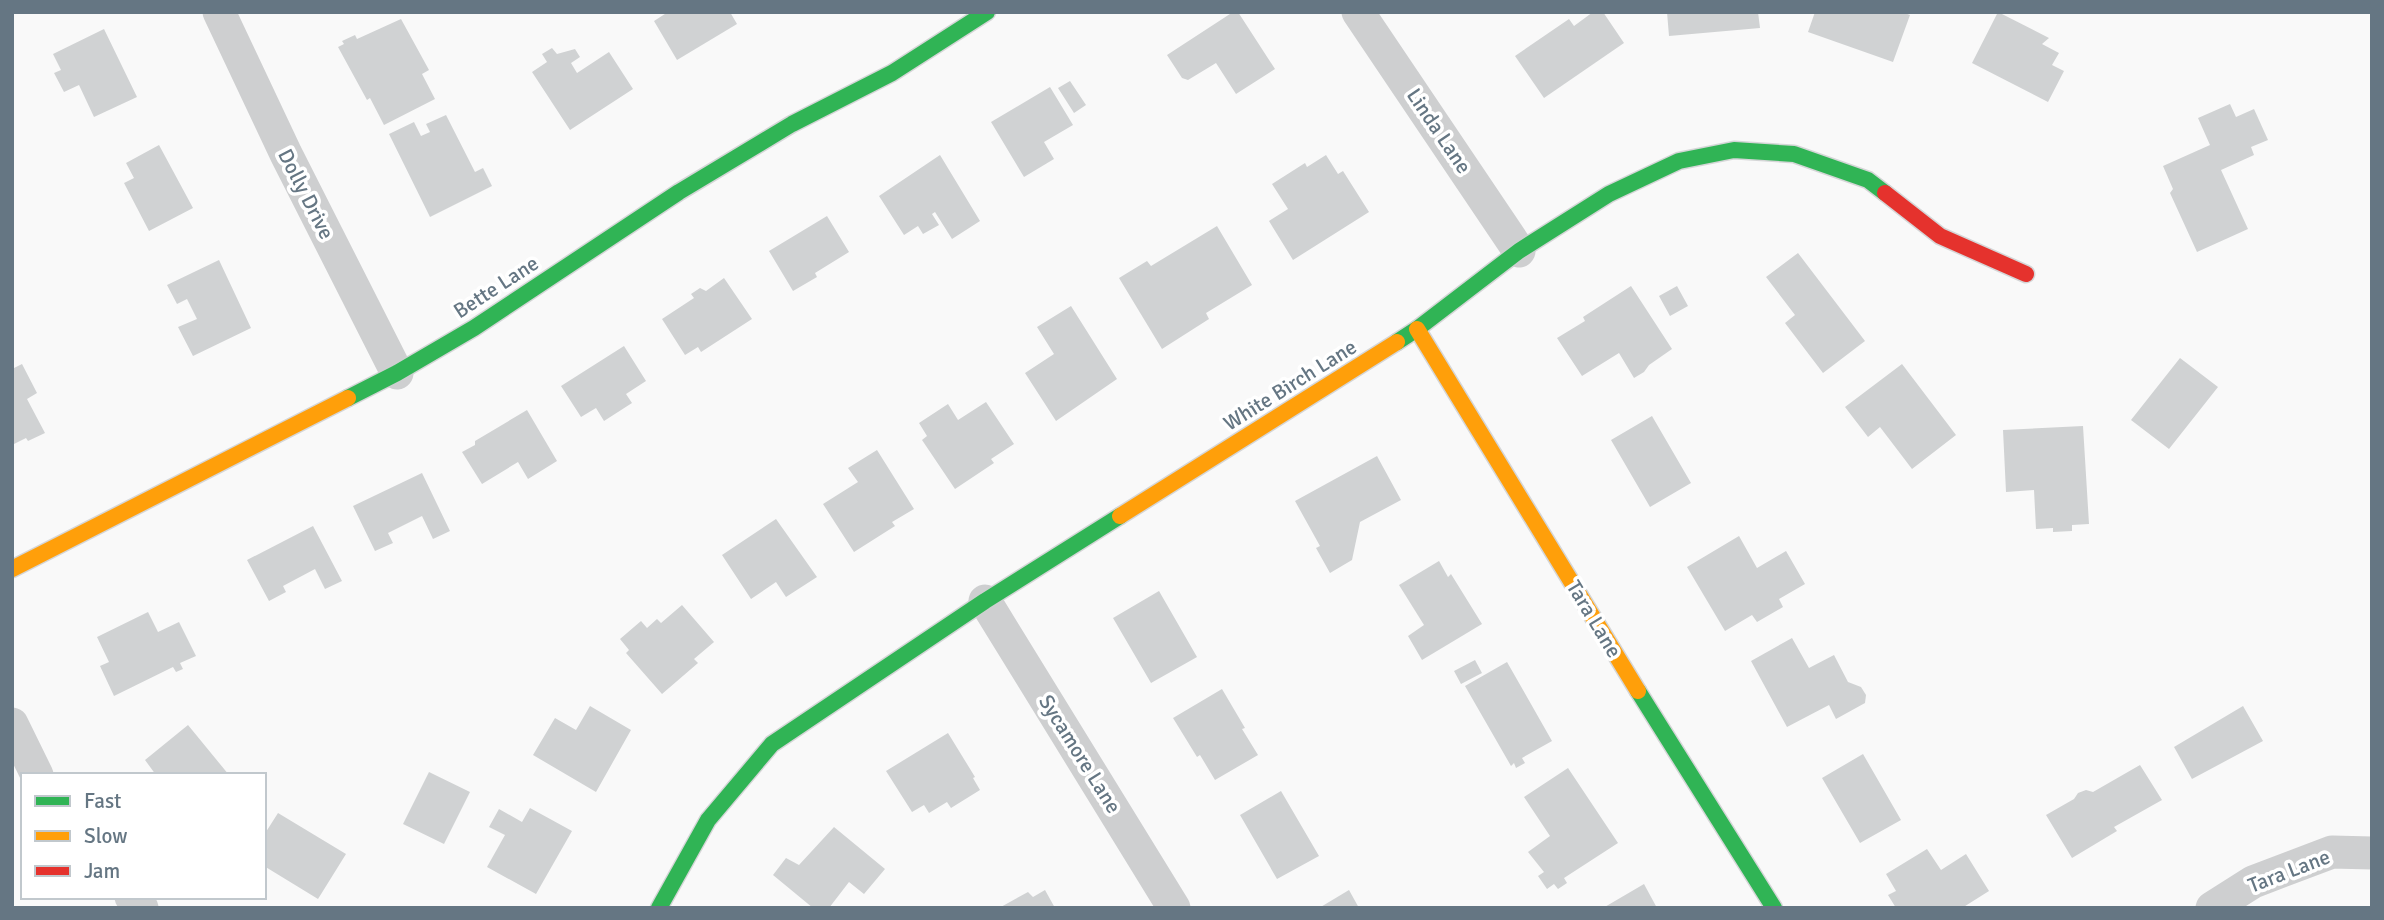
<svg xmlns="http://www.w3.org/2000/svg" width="2384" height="920" font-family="Signika,sans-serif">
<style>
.building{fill:#d0d2d3}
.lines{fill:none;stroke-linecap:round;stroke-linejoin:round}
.fast-casing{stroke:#d5d6d7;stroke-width:19}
.slow-casing{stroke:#d5d6d7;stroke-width:19}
.jam-casing{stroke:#d5d6d7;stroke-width:19}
.street{stroke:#cecfd0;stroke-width:33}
.fast{stroke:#30b455;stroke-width:16}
.slow{stroke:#ff9f0a;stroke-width:16}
.jam{stroke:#e5322d;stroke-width:16}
.labels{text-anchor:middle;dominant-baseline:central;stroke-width:7;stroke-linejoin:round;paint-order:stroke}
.street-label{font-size:21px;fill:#657683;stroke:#fff}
</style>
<rect width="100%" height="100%" fill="#f9f9f9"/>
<!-- building -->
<path class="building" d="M668,12h62l7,12 -60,36 -23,-39z
M1233,12h5l37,57 -39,25 -20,-31 -28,17 -6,-2 -15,-23z
M1593,12h10l21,31 -80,55 -29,-42 54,-37 5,7z
M1667,12h91l2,16 -91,8z
M1815,12h87l8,3 -17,47 -85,-30z
M1998,12l51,26 -7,6 17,9 -7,12 12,6 -16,31 -76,-39z
M401,19l28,51 -7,4 13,25 -51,26 -14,-27 -3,2 -29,-53 6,-3 -2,-3 13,-6 2,4z
M104,29l33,68 -43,20 -15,-32 -15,7 -10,-19 7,-3 -8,-16z
M552,48l5,6 18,-5 5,8 -9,6 6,10 32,-21 24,37 -63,41 -38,-58 15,-10 -5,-8z
M1070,81l16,24 -12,8 -16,-25z
M1050,87l23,38 -29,17 10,17 -30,18 -33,-55z
M2230,104l6,13 18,-8 14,31 -17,7 3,8 -33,15 27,59 -51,23 -27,-59 3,-4 -10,-23 47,-21 -12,-27z
M446,115l29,57 8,-4 9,18 -62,31 -41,-83 25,-12 7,14 9,-4 -4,-8z
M159,145l34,63 -44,23 -25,-48 10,-5 -8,-15z
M940,155l40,66 -28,18 -17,-27 -3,2 7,11 -16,9 -5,-8 -14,9 -25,-39z
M1326,155l12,19 5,-3 26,41 -76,48 -24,-39 19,-12 -16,-25 33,-21 2,4z
M827,216l22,36 -34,21 2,4 -24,14 -24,-40z
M1217,226l35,59 -46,28 3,6 -47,30 -43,-71 28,-17 4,5z
M1798,253l67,88 -42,32 -38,-50 10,-8 -29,-38z
M219,260l32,68 -58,28 -15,-29 19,-8 -10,-20 -10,5 -10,-19z
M724,278l28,41 -51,33 -3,-5 -13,8 -23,-36 32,-21 -3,-4 9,-6 6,3z
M1631,286l41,63 -23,16 -5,7 -10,6 -15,-25 -37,23 -25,-38 28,-17 -2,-4z
M1677,286l11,20 -18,10 -11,-20z
M1071,306l46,73 -61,42 -31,-48 29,-19 -17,-27z
M624,346l22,35 -20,13 6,9 -28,18 -8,-13 -15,9 -20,-31z
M2180,358l38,29 -49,62 -38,-29z
M22,364l15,29 -10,6 18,34 -17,8 -2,-3 -14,7v-76z
M1902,364l54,71 -44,34 -32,-42 -12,10 -23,-30z
M986,402l28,42 -23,15 3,4 -39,26 -33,-49 5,-4 -8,-13 29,-19 10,16z
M527,410l30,51 -29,18 -10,-17 -36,22 -20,-32 13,-7v-4z
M1652,416l39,67 -41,24 -39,-67z
M2083,426l6,98 -17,1v6l-19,1v-4l-17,1 -2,-39 -28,2 -3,-62z
M877,450l37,59 -22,13 3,4 -41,26 -31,-48 35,-22 -10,-14z
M1377,456l24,44 -41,22 -8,38 -22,13 -14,-25 4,-2 -25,-45z
M422,473l28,58 -17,8 -11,-23 -34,17 5,10 -18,8 -22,-45z
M776,519l41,58 -31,20 -10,-15 -25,17 -29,-44z
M313,526l29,55 -17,8 -10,-20 -32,17 3,6 -17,9 -22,-41z
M1739,536l18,32 29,-17 19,33 -26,15 4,8 -26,15 -5,-7 -27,16 -38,-64z
M1439,561l9,16 3,-3 31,50 -60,36 -14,-24 16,-11 -25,-40z
M1159,591l38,66 -46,26 -38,-65z
M682,605l32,37 -20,17 4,4 -36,31 -36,-41 3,-3 -9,-11 21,-18 6,7 10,-9 4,4z
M148,612l10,20 21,-10 17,34 -16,7 3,6 -7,3 -3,-5 -59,29 -14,-30 9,-4 -12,-25z
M1792,638l17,30 25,-13 14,27 13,5 5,8 -1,8 -29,16 -7,-14 -42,22 -36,-66z
M1475,660l7,13 -21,11 -7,-13z
M1507,662l45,79 -30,17 3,5 -9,5 -2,-5 -3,3 -46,-80z
M1222,689l23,39 -3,1 16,26 -43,25 -15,-25 -3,2 -24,-39z
M590,706l41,24 -35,62 -63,-37 22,-37 21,12z
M2243,706l20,35 -71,38 -18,-32z
M188,725l41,50h-73l-11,-15z
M948,733l27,44 -2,1 7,12 -29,18 -4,-6 -18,11 -5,-8 -12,7 -26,-41z
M1863,754l38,66 -41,23 -38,-65z
M2140,765l22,35 -48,27 3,4 -45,27 -26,-43 28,-16 4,-6 8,-3 7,2z
M1568,768l50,75 -54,35 3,5 -9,6 -4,-5 -7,5 -9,-13 6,-4 -16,-20 22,-16 -26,-39z
M429,772l41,20 -26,52 -41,-20z
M1281,791l38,65 -42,23 -37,-64z
M530,808l42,23 -36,63 -49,-27 18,-32 -16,-8 10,-18 23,13z
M278,813l68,41 -28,45 -54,-33v-31z
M834,827l51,42 -21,25 -15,-12 -20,26h-16l-40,-33 13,-17 13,7z
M1927,849l14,21 25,-16 23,37 -27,17h-66l-8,-13 8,-4 -10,-17z
M1644,884l13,24h-54z
M1045,890l10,18h-56l29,-16 5,5z
M1349,890l10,18h-40z"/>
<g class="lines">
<defs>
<path id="fast" d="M1397,342l20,-13 102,-78 90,-57 70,-33 55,-11 60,4 74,26 17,13
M348,398l49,-25 77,-45 205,-136 113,-68 100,-51 95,-61
M1638,691l136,217
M659,908l49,-88 64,-76 213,-143 135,-85"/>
<path id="slow" d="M1417,329l221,362
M1120,516l277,-174
M12,569l336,-171"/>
<path id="jam" d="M1885,193l55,43 86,38"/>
</defs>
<!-- fast casing -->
<use href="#fast" class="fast-casing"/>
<!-- slow casing -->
<use href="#slow" class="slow-casing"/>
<!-- jam casing -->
<use href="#jam" class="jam-casing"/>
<!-- street -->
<path class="street" d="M219,12l67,142 111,219
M1358,12l161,239
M985,601l189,307
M12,724l25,51
M131,897l11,11
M2212,908l41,-26 79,-30 40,1"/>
<!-- fast -->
<use href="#fast" class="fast"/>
<!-- slow -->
<use href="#slow" class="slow"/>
<!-- jam -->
<use href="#jam" class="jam"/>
</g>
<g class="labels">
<!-- street labels -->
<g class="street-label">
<text transform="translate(1439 131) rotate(56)">Linda Lane</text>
<text transform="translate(306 194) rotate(63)">Dolly Drive</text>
<text transform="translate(496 287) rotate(-33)">Bette Lane</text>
<text transform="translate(1290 385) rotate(-32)">White Birch Lane</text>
<text transform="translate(1594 619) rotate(59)">Tara Lane</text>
<text transform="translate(1080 754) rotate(58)">Sycamore Lane</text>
<text transform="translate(2289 871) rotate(-21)">Tara Lane</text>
</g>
</g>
<!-- border -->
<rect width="2384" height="920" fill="none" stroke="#657683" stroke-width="28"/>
<!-- legend -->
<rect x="21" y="773" width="245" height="126" fill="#ffffff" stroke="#c1c8cd" stroke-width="2"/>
<rect x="35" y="796" width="35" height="10" fill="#30b455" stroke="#c1c8cd" stroke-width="2"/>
<text x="84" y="808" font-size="21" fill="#657683">Fast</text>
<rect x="35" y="831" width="35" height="10" fill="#ff9f0a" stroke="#c1c8cd" stroke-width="2"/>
<text x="84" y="843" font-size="21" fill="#657683">Slow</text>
<rect x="35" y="866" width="35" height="10" fill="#e5322d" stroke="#c1c8cd" stroke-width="2"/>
<text x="84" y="878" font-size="21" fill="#657683">Jam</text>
</svg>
